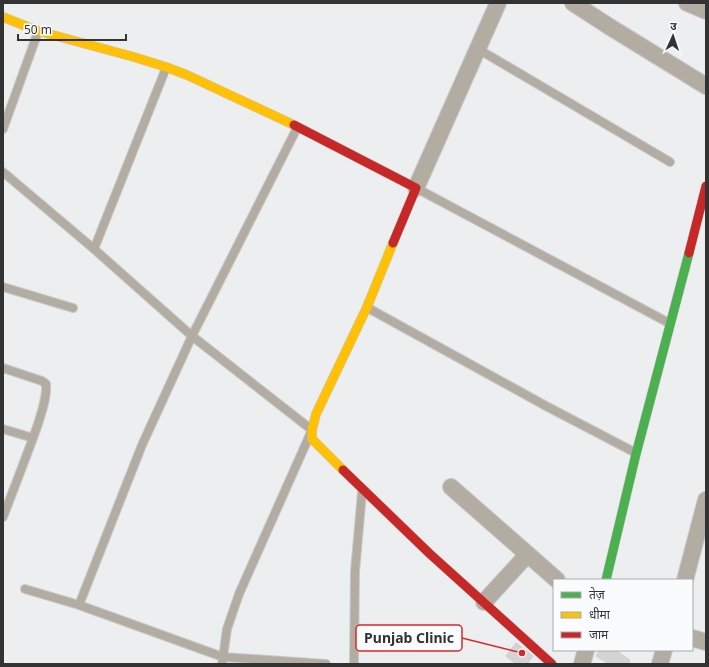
<svg xmlns="http://www.w3.org/2000/svg" width="709" height="667" font-family="'Noto Sans','Noto Sans Devanagari',sans-serif">
<style>
.building{fill:#d4d4d4;stroke:#cdcccd}
.lines{fill:none;stroke-linecap:round;stroke-linejoin:round}
.lane-casing{stroke:#c8c9ca;stroke-width:10}
.street-casing{stroke:#c8c9ca;stroke-width:18}
.fast-casing{stroke:#c8c9ca;stroke-width:10}
.slow-casing{stroke:#c8c9ca;stroke-width:10}
.jam-casing{stroke:#c8c9ca;stroke-width:10}
.lane{stroke:#b3aca2;stroke-width:8}
.street{stroke:#b3aca2;stroke-width:16}
.fast{stroke:#4caf50;stroke-width:9}
.slow{stroke:#ffc107;stroke-width:9}
.jam{stroke:#c62828;stroke-width:9}
.leader{fill:none;stroke:#d62828;stroke-width:1.5}
.callout-dot{fill:#d62828;stroke:#f9fbfd;stroke-width:1.5}
.callout{fill:#f9fbfd;stroke:#d62828;stroke-width:1.5}
.callout-label{font-size:14px;text-anchor:middle;font-weight:bold;fill:#333334}
</style>
<rect width="100%" height="100%" fill="#edeeef"/>
<!-- building -->
<path class="building" d="M516,643l17,13 -6,8h-11l-10,-8z
M600,650h15l15,10 -2,4h-19l-13,-8z"/>
<g class="lines">
<defs>
<path id="lane" d="M478,49l192,113
M3,129l35,-97
M3,172l91,77 98,87 120,94 -73,164 -12,35 -5,35
M416,188l253,135
M94,249l72,-181
M3,287l70,21
M368,308l178,98 90,47
M3,368l39,13 4,3c1,14 -4,26 -8,40 -11,31 -23,62 -35,93
M3,429l30,9
M25,589l54,16 144,52 103,7
M79,605l63,-160 50,-109 105,-208
M354,664l1,-93 7,-78"/>
<path id="street" d="M573,3l37,24 96,59
M687,3l19,8
M416,188l82,-185
M451,487l106,93
M685,580l21,-80
M484,602l43,-47
M692,638l14,4
M582,664l4,-14
M660,664l4,-14"/>
<path id="fast" d="M606,580l30,-126 53,-201"/>
<path id="slow" d="M3,17l35,14 96,26 32,10 21,8 107,50
M343,470l-31,-31v-9l4,-16 51,-107 26,-64"/>
<path id="jam" d="M294,125l122,63 -23,55
M689,253l17,-67
M343,470l87,84 122,110"/>
</defs>
<!-- lane casing -->
<use href="#lane" class="lane-casing"/>
<!-- street casing -->
<use href="#street" class="street-casing"/>
<!-- fast casing -->
<use href="#fast" class="fast-casing"/>
<!-- slow casing -->
<use href="#slow" class="slow-casing"/>
<!-- jam casing -->
<use href="#jam" class="jam-casing"/>
<!-- lane -->
<use href="#lane" class="lane"/>
<!-- street -->
<use href="#street" class="street"/>
<!-- fast -->
<use href="#fast" class="fast"/>
<!-- slow -->
<use href="#slow" class="slow"/>
<!-- jam -->
<use href="#jam" class="jam"/>
</g>
<!-- callouts -->
<path class="leader" d="M522 653L462 638"/>
<circle class="callout-dot" cx="522" cy="653" r="4"/>
<rect class="callout" x="356" y="625" width="106" height="26" rx="4"/>
<g class="callout-label">
<text x="409" y="643">Punjab Clinic</text>
</g>
<!-- border -->
<rect width="709" height="667" fill="none" stroke="#333334" stroke-width="8"/>
<!-- legend -->
<rect x="553" y="579" width="140" height="72" fill="#f9fbfd" stroke="#aaabad"/>
<rect x="561" y="592" width="20" height="6" fill="#4caf50" stroke="#aaabad"/>
<text x="589" y="599" font-size="12" fill="#333334">तेज़</text>
<rect x="561" y="612" width="20" height="6" fill="#ffc107" stroke="#aaabad"/>
<text x="589" y="619" font-size="12" fill="#333334">धीमा</text>
<rect x="561" y="632" width="20" height="6" fill="#c62828" stroke="#aaabad"/>
<text x="589" y="639" font-size="12" fill="#333334">जाम</text>
<!-- north arrow -->
<g transform="translate(673 36) rotate(3)" stroke="#f9fbfd" stroke-width="3" paint-order="stroke">
<path d="M0-3L7 15L0 10L-7 15Z" fill="#333334"/>
<text y="-6" font-size="11" font-weight="bold" text-anchor="middle" fill="#333334">उ</text>
</g>
<!-- scale -->
<path d="M18 34v6h108v-6" fill="none" stroke="#333334" stroke-width="2"/>
<text x="24" y="34" font-size="12" fill="#333334" stroke="#f9fbfd" stroke-width="3" paint-order="stroke">50 m</text>
</svg>
